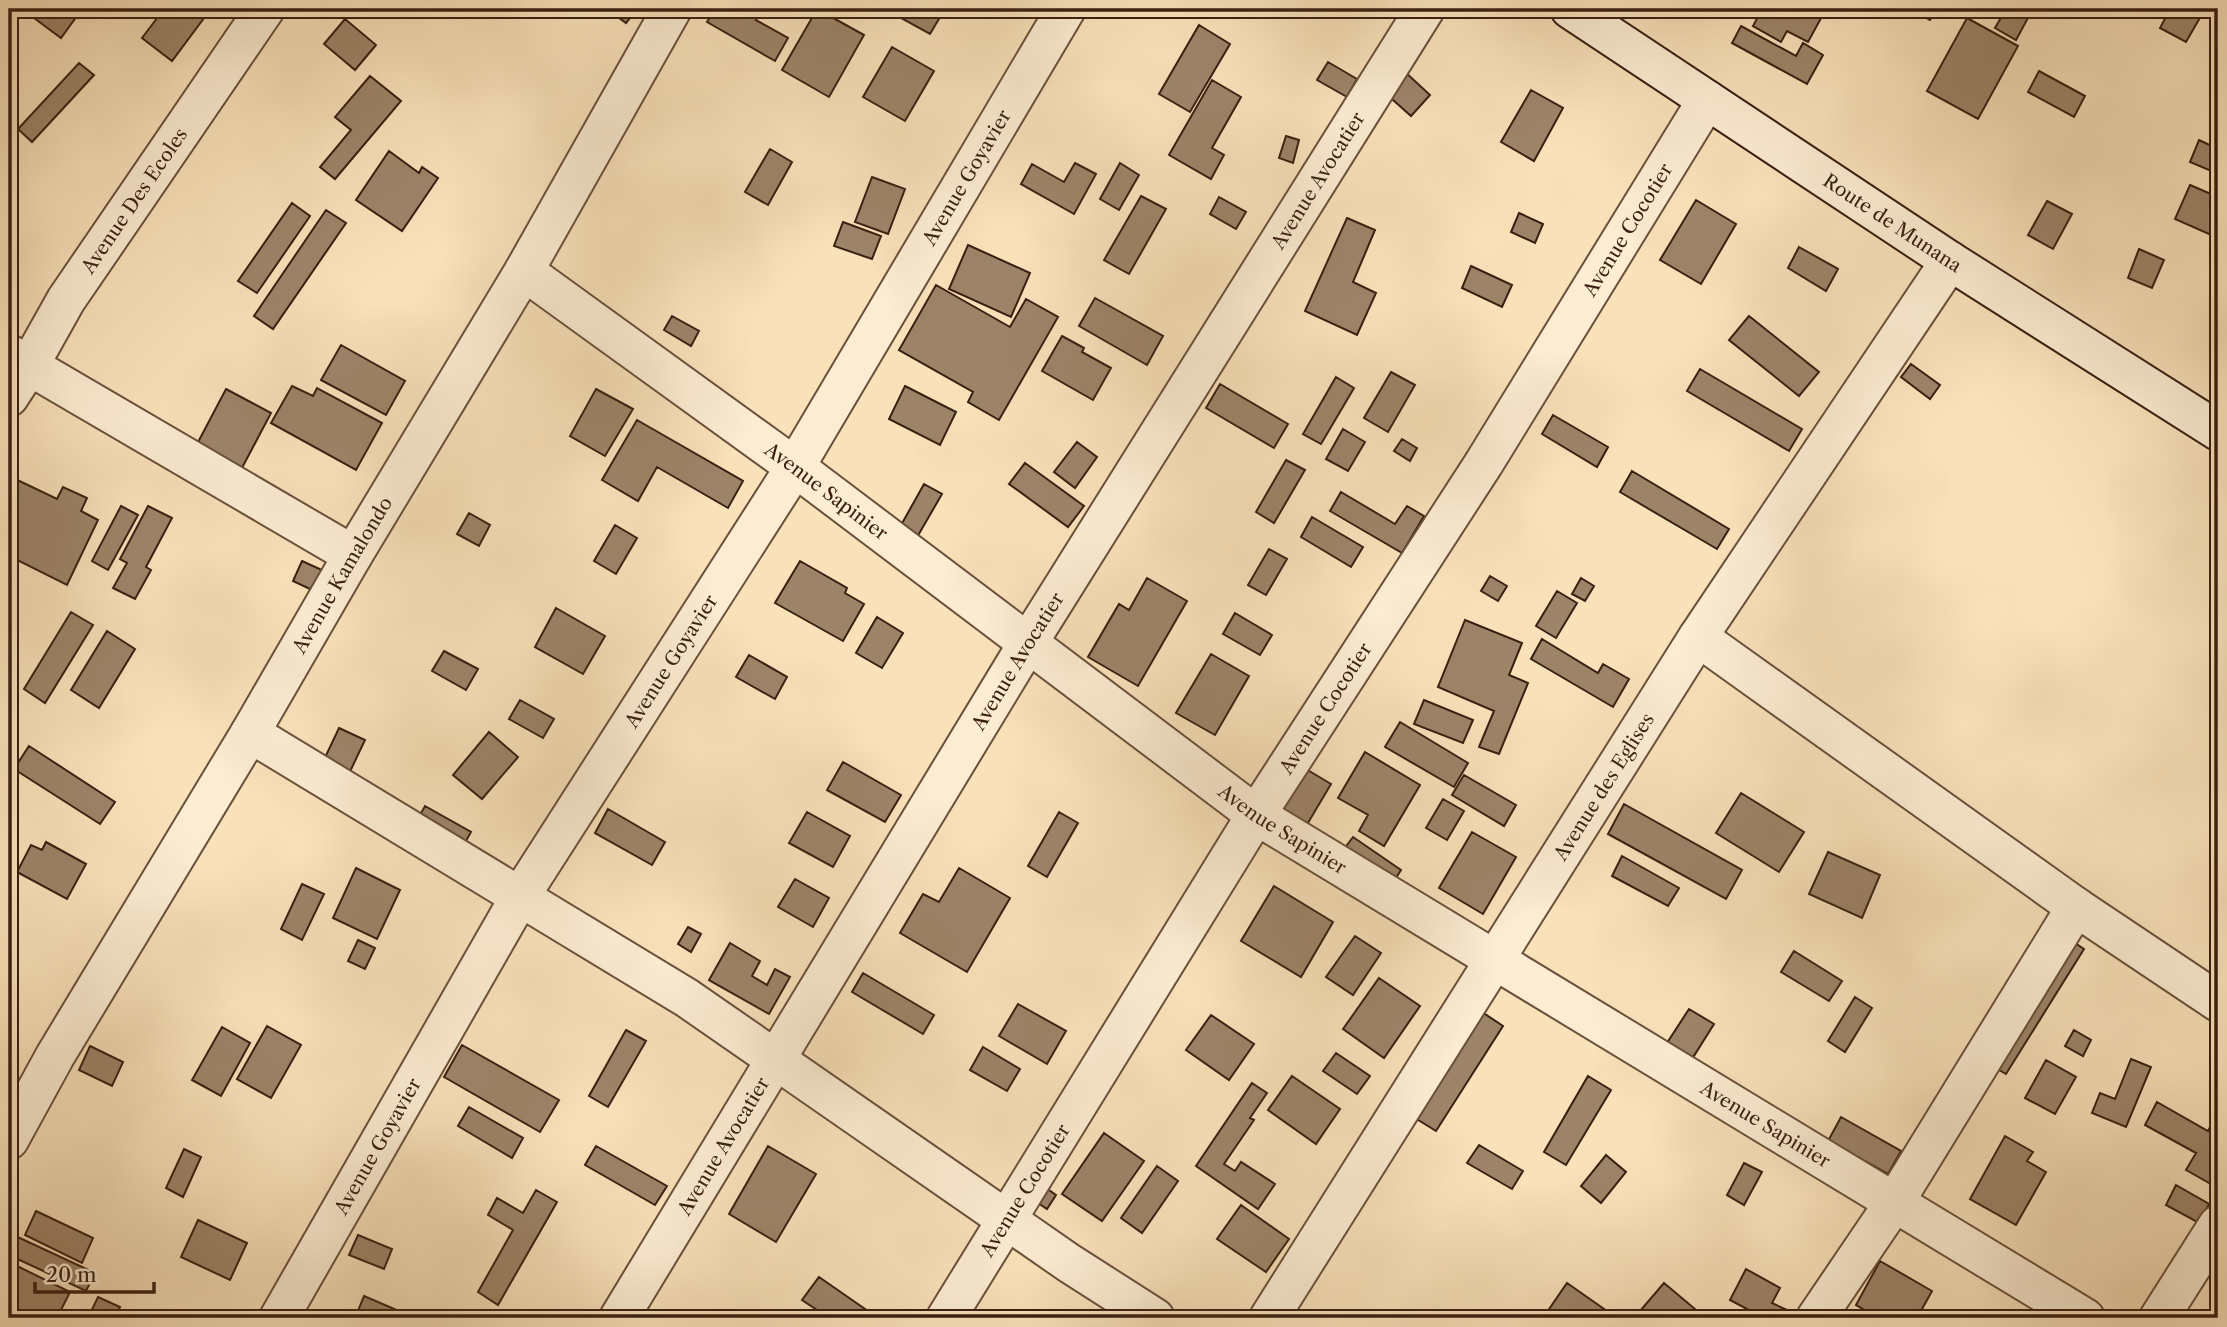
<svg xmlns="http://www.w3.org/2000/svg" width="2227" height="1327" font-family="'Libre Caslon Text',serif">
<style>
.building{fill:#9d8469;stroke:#3a1f11;stroke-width:2}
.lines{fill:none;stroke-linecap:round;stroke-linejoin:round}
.street-casing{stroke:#6a503b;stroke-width:42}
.secondary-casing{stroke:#3a1f11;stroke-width:42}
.street{stroke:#fbecd2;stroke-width:38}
.secondary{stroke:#fbecd2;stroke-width:38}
.labels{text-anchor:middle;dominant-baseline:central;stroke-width:5;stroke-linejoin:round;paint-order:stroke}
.street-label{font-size:19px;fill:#3a1f11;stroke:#fbecd2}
</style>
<rect width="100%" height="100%" fill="#f9e1ba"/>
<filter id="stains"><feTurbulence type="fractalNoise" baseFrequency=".00286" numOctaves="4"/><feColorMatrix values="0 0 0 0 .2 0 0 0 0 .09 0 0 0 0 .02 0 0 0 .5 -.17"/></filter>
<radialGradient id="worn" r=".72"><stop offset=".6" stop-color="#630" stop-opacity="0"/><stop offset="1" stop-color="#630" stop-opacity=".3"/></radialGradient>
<!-- building -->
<path class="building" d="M22,9h60l-21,29z
M164,9l46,1 -38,51 -30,-23z
M607,9h30l-11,14z
M715,9l46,2 -5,9 32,18 -13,23 -68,-39z
M817,9l47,26 -35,62 -47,-27z
M892,9h34l14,8 -10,17 -40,-22z
M1762,9h64l-18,33 -21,-11 -6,11 -28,-16z
M1910,9h27l-7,11z
M2006,9h10l13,7 -13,24 -21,-12z
M2170,9h35l-19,33 -26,-14z
M1967,18l51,28 -40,73 -51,-28z
M345,19l31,26 -21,25 -31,-26z
M1199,25l31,19 -40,68 -31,-18z
M1741,26l55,30 7,-13 20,12 -16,29 -75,-41z
M892,47l42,24 -29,50 -42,-24z
M1328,62l29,17 -10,18 -30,-17z
M79,63l15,12 -62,67 -14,-13z
M1404,71l26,24 -19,21 -27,-24z
M2039,71l46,25 -11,21 -46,-25z
M370,76l31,25 -66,78 -15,-12 31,-37 -16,-13z
M1212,80l29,17 -29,51 12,7 -13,24 -42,-24z
M1531,90l32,18 -29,53 -33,-19z
M1286,136l13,4 -6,23 -14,-5z
M2199,140l19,9v18l-2,6 -26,-11z
M770,149l22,13 -24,43 -23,-13z
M389,151l30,22 3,-6 16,11 -36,53 -46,-31z
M1075,163l21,11 -22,40 -53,-30 11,-20 32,18z
M1120,163l19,12 -20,35 -19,-11z
M872,177l33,12 -17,45 -33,-12z
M2190,185l28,12v41l-43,-19z
M1141,196l25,13 -37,65 -25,-14z
M1219,197l27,15 -10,17 -26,-15z
M1696,200l40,24 -35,60 -41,-24z
M2047,201l25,13 -19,35 -25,-14z
M292,203l18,13 -53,77 -19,-12z
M326,210l20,13 -73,106 -19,-13z
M1519,213l24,11 -8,19 -24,-11z
M1347,218l28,12 -22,52 23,11 -19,42 -52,-24z
M843,222l38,14 -9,23 -38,-13z
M968,245l62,28 -19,44 -62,-28z
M1799,247l39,22 -12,22 -38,-23z
M2139,249l25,11 -12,28 -24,-10z
M1471,266l41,19 -10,22 -40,-19z
M936,285l74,42 16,-28 32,18 -59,103 -31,-18 5,-10 -74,-42z
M1095,298l68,38 -16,29 -68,-39z
M672,316l27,15 -8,15 -27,-16z
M1749,316l70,56 -20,24 -70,-56z
M1062,336l22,12 -2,4 29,16 -18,32 -51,-29z
M341,345l64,36 -19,34 -65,-35z
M1911,364l29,21 -10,14 -29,-22z
M1700,369l102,60 -13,22 -102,-60z
M1391,372l24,13 -27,47 -24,-14z
M1336,377l18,11 -33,56 -18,-10z
M1220,384l68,40 -14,24 -68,-40z
M292,386l21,10 4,-8 65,35 -26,47 -85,-47z
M905,386l51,26 -16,33 -51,-26z
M226,389l45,24 -29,55 -45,-24z
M596,389l37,20 -28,47 -35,-20z
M1553,415l55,32 -11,20 -55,-33z
M637,420l106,61 -15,27 -71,-41 -19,34 -36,-21z
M1343,429l22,13 -17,29 -22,-12z
M1402,439l15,9 -7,13 -16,-10z
M1077,442l20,15 -22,31 -21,-16z
M1286,460l19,10 -31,53 -18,-11z
M1025,463l59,43 -16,21 -59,-43z
M1632,471l97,58 -12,20 -97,-57z
M9,476l48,23 6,-12 24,11 -6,13 17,9 -31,65 -58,-29z
M924,484l18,10 -30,52 -17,-10z
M1341,492l54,32 12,-18 17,10 -22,37 -72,-42z
M121,506l17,9 -30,55 -16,-9z
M148,506l24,12 -26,49 5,3 -16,29 -22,-11 14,-25 -7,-4z
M469,513l21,12 -11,21 -22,-12z
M1312,517l51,30 -12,20 -50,-30z
M615,525l22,13 -21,36 -22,-13z
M1269,549l18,10 -21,36 -18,-10z
M302,561l22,10 -10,20 -21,-10z
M800,561l47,27 -2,5 19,11 -21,37 -68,-38z
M1490,576l17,10 -9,15 -17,-10z
M1147,578l40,23 -49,85 -50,-29 31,-53 10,6z
M1581,578l13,8 -9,15 -13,-7z
M1557,591l20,12 -21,35 -20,-12z
M556,608l49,28 -22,38 -48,-27z
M71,612l22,13 -48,78 -21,-14z
M1235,613l37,22 -12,20 -37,-21z
M877,617l26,16 -21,35 -26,-15z
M1465,620l57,23 -13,32 19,8 -29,71 -20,-7 15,-36 -56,-24z
M107,631l28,18 -36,59 -28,-18z
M1542,639l56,34 5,-9 26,15 -16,28 -82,-48z
M444,651l34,18 -12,21 -34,-19z
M1211,654l38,22 -34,59 -39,-22z
M749,655l38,22 -12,22 -39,-22z
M520,700l34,19 -11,19 -34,-19z
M1424,700l49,20 -10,23 -49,-19z
M1400,722l68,41 -14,24 -69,-40z
M339,728l26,12 -19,40 -26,-12z
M489,732l29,25 -36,42 -29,-24z
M29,746l86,56 -15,22 -86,-55z
M1365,752l55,33 -36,61 -25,-15 9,-16 -30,-17z
M843,762l58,33 -16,27 -58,-32z
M1306,769l25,15 -29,49 -26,-14z
M1464,775l52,30 -12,21 -52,-31z
M1741,793l63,39 -25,40 -63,-39z
M1443,799l21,12 -17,29 -21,-12z
M1624,804l118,66 -16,29 -118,-65z
M425,806l46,26 -10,18 -46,-26z
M608,809l57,33 -13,23 -57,-32z
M807,812l43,24 -17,31 -44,-24z
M1059,812l19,11 -31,54 -19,-11z
M1472,832l44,25 -33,57 -44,-26z
M1353,837l48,33 -11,17 -49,-34z
M46,842l40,22 -19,35 -50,-27 14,-27 11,5z
M1828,852l52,23 -18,43 -53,-24z
M1622,856l57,32 -11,18 -56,-30z
M356,868l44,22 -23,49 -44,-21z
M959,868l51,30 -43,74 -67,-39 23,-39 16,8z
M795,879l34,19 -16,29 -35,-20z
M302,884l22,10 -22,46 -21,-11z
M1274,886l59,36 -32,55 -60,-36z
M688,927l13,7 -10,18 -13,-8z
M1355,936l26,17 -28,42 -27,-18z
M2069,939l15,10 -78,125 -16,-9z
M358,940l17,8 -10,21 -17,-8z
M730,943l30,18 -8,15 15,9 8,-16 15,8 -21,37 -60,-34z
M1794,951l48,30 -13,20 -48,-29z
M863,973l71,42 -11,19 -71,-42z
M1379,978l41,28 -36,52 -41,-29z
M1855,997l17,11 -27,44 -17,-11z
M1018,1004l48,27 -19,33 -48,-28z
M1689,1009l25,15 -22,35 -25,-16z
M1482,1012l21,14 -67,105 -21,-13z
M1211,1015l43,29 -25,36 -43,-30z
M267,1026l34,19 -30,53 -34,-19z
M222,1027l28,16 -29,53 -29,-16z
M626,1030l20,11 -38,66 -19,-11z
M2074,1030l17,10 -8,16 -18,-10z
M462,1045l97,55 -19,32 -96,-55z
M90,1046l33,16 -11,24 -33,-16z
M983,1047l37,22 -13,22 -37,-21z
M1336,1053l34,23 -13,18 -34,-23z
M2131,1059l20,8 -25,60 -34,-14 8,-20 15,6z
M2046,1060l30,17 -21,37 -30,-16z
M1292,1076l48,33 -24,35 -48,-34z
M1588,1076l23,14 -45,75 -22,-13z
M1252,1083l15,10 -17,25 4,2 -30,44 11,7 6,-9 34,22 -17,25 -62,-43z
M2157,1102l51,29 10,-19v76l-32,-18 10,-17 -51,-28z
M469,1107l54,31 -11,20 -54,-32z
M1841,1117l60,34 -13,23 -60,-33z
M1104,1133l40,28 -42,60 -40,-27z
M2005,1136l28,16 -6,9 19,11 -30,53 -46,-26z
M1479,1145l44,26 -11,18 -45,-26z
M596,1146l71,40 -12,19 -70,-40z
M768,1146l48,28 -40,68 -47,-28z
M184,1149l17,8 -18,40 -17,-9z
M1606,1155l20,17 -25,31 -20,-17z
M1744,1163l18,9 -18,33 -17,-10z
M1157,1166l21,15 -36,52 -21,-15z
M1039,1183l17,12 -9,14 -18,-12z
M2176,1185l33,19 -10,19 -33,-18z
M536,1190l21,12 -59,103 -20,-13 35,-62 -25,-15 9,-17 26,15z
M1241,1205l48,34 -23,33 -49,-33z
M36,1211l57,27 -11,25 -57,-28z
M198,1220l49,23 -17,37 -49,-23z
M9,1233l86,40 -9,18 -77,-36z
M358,1235l34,14 -8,20 -35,-14z
M1880,1261l52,30 -15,27h-38l-23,-13z
M11,1263l59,29 -13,26h-48v-14l7,-17 -7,-3z
M1746,1269l34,19 -8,15 15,7 -4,8h-19l-34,-18z
M819,1277l59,41h-49l-27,-18z
M1567,1283l37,26 -7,9h-54z
M1664,1283l31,26 -8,9h-53z
M364,1296l42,18 -2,4h-49z
M98,1297l22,10 -5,11h-27z"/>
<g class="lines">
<defs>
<g id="street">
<path id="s1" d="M524,271l271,196 461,348 829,503"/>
<path d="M9,354l344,201"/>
<path id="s2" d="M9,397l20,-31 37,-66 199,-291"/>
<path d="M1698,637l378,270 142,95"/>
<path d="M250,733l437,265 382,265 86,55"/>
<path id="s3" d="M9,1140l46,-84 195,-323 103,-178 171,-284 148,-262"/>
<path id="s4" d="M279,1318l242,-423 274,-428 271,-458"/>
<path id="s5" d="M619,1318l409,-675 397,-634"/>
<path id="s6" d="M946,1318l310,-503 228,-352 223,-363"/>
<path id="s7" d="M1269,1318l429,-681 252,-376"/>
<path d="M1816,1318l78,-115 182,-296"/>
<path d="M2159,1318l59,-93"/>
</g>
<g id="secondary">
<path id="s8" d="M1570,9l380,252 268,170"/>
</g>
</defs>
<!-- street casing -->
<use href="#street" class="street-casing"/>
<!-- secondary casing -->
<use href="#secondary" class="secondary-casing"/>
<!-- street -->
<use href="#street" class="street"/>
<!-- secondary -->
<use href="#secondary" class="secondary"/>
</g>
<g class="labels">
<!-- street labels -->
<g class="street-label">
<text stroke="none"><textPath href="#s4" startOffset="1332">Avenue Goyavier</textPath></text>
<text stroke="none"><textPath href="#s5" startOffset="1335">Avenue Avocatier</textPath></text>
<text stroke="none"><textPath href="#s2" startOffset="233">Avenue Des Ecoles</textPath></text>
<text stroke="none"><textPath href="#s8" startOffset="387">Route de Munana</textPath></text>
<text stroke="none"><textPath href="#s6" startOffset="1284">Avenue Cocotier</textPath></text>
<text stroke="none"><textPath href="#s1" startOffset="374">Avenue Sapinier</textPath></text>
<text stroke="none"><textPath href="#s3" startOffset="656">Avenue Kamalondo</textPath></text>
<text stroke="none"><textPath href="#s5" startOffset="768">Avenue Avocatier</textPath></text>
<text stroke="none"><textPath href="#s4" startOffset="765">Avenue Goyavier</textPath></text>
<text stroke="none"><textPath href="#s6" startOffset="718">Avenue Cocotier</textPath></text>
<text stroke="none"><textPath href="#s7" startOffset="628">Avenue des Eglises</textPath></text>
<text stroke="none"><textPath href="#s1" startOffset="942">Avenue Sapinier</textPath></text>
<text stroke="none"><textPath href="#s1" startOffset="1508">Avenue Sapinier</textPath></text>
<text stroke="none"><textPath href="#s5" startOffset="201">Avenue Avocatier</textPath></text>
<text stroke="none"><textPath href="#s4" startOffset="198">Avenue Goyavier</textPath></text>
<text stroke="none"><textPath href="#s6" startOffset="150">Avenue Cocotier</textPath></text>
</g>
</g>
<!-- margin -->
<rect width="2227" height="1327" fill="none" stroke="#f9e1ba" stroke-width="35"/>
<rect x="10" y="10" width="2206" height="1306" fill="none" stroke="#3a1f11" stroke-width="3.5"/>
<rect x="18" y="18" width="2192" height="1292" fill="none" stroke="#3a1f11" stroke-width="2"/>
<!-- scale -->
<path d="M35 1282v10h119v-10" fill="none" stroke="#3a1f11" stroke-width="3.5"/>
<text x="46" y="1282" font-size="21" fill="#3a1f11" stroke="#fbecd2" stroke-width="5" paint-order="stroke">20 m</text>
<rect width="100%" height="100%" filter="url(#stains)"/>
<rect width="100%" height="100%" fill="url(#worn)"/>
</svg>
